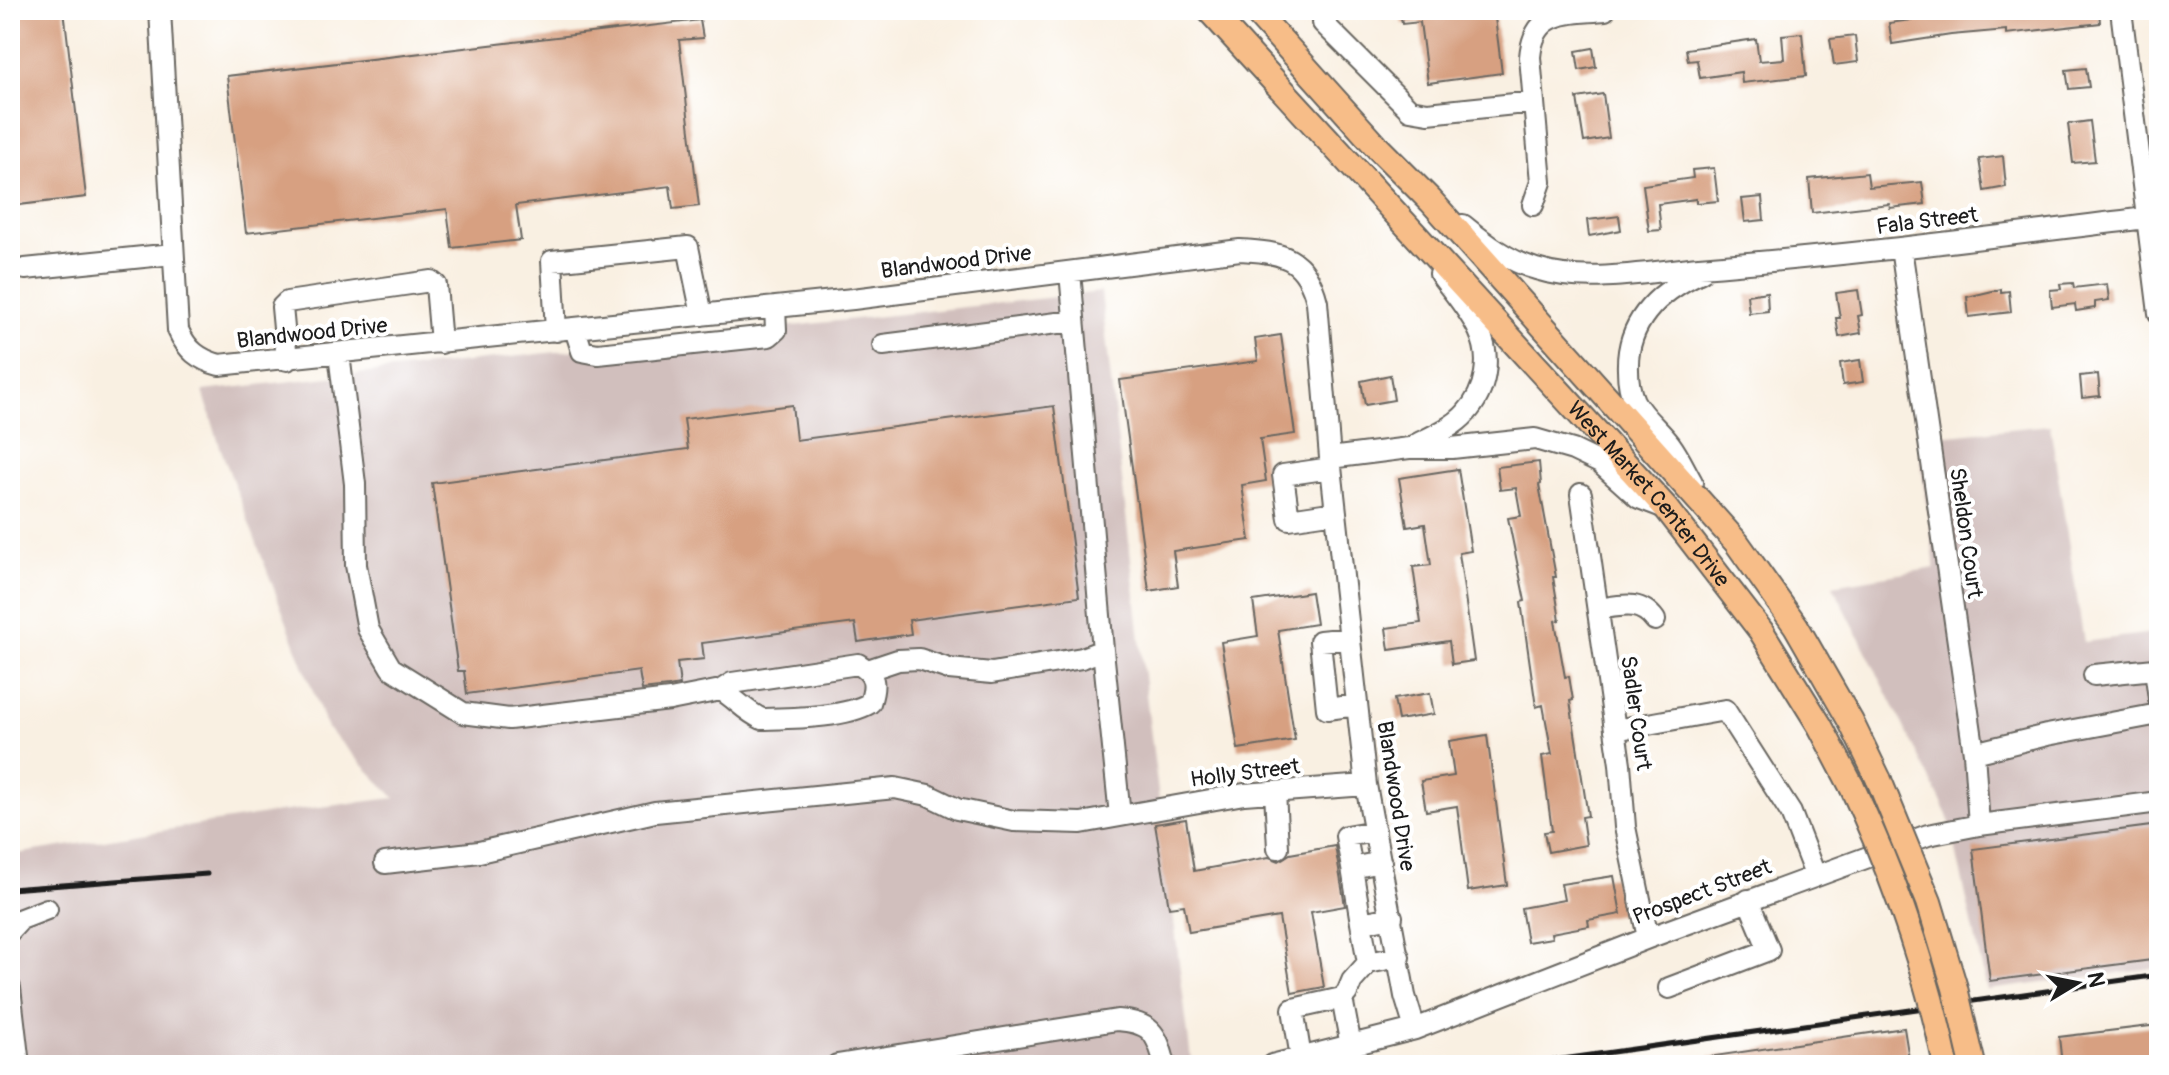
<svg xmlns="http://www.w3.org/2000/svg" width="2169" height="1075" font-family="Pangolin,sans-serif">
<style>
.industrial{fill:#d1bfbd}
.building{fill:#d7a081}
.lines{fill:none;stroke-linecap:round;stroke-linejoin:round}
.minor-casing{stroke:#696661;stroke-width:24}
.major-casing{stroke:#696661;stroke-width:28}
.minor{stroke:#fff;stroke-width:20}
.major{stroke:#f7bd88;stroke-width:24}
.rail{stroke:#1c1c1c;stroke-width:5}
.major-bridge-casing{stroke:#696661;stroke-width:28;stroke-linecap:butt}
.major-bridge{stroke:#f7bd88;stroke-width:24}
.labels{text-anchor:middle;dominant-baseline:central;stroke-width:8;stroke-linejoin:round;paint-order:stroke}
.street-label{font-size:22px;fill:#1c1c1c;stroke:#fff}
</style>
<rect width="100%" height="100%" fill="#fff"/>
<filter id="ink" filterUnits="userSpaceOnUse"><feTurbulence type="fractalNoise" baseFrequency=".0125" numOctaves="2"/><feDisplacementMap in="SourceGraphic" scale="16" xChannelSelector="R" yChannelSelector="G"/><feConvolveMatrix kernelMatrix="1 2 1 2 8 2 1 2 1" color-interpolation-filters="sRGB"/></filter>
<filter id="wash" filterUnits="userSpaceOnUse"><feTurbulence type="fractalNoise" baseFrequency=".006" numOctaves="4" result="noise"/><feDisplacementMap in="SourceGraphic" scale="32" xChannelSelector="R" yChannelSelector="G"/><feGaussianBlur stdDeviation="1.8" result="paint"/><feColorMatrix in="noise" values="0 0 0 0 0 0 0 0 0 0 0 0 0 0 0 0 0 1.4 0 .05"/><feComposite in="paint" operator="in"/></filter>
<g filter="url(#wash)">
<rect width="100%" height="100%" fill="#f9f0e2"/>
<!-- industrial -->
<path class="industrial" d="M1101,292l47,419 43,348 -41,6h-1140v-210l269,-43 116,-14 -68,-70 -107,-281 -17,-56z
M2050,425l34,217 75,-10v336l-172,22 -39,-175 -115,-230 102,-17 -17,-130z"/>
<g id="blocks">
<!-- building -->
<path class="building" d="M10,10h54l22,187 -76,9z
M1400,10h94l8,63 -74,10 -8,-61 -18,2z
M1986,10v4l35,-4h78l1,13 -94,11v-4l-55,5 -59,9 -3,-21z
M700,20l3,18 -24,2 20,166 -26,3 -3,-23 -154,19 5,35 -69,8 -5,-39 -201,24 -19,-157z
M1802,33l4,43 -64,7 -1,-11 -41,6 -3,-18 -9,1 -2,-12 70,-10 3,22 25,-2 -2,-24z
M1855,36l3,26 -24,3 -4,-26z
M1593,48l3,19 -17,3 -3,-19z
M2086,68l3,19 -20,2 -3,-19z
M1603,94l6,44 -25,4 -7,-44z
M2090,121l5,40 -22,2 -5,-39z
M2003,156l3,31 -22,4 -5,-32z
M1714,168l4,33 -22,2v-4l-38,5 3,26 -12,1 -6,-46 50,-7 -1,-8z
M1867,173l2,14 53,-5 3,22 -35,4 -1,-4 -77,9 -3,-34z
M1762,197l2,23 -19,2 -3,-23z
M1619,216l2,14 -32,6 -2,-16z
M2073,283l1,5 33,-4 2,16 -14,2v6l-19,3 -1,-7 -23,3 -2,-17 11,-1 -1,-5z
M2001,289v3l8,-1 2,21 -42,5 -2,-20z
M1858,290l4,25 -4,1 3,17 -22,4 -3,-19h4l-4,-25z
M1767,292l1,19 -19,2 -2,-18z
M1281,335l14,99 -35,5 6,42 -24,4 8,55 -77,11 5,35 -29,5 -29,-211 138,-19 -3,-22z
M1860,360l3,22 -20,3 -3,-22z
M2098,374l2,22 -18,2 -2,-22z
M1390,375l4,25 -29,5 -4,-24z
M792,405l4,35 258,-34 25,191 -170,23 2,14 -53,8 -3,-19 -153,20 2,16 -27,3 3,23 -12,2 -26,3 -3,-19 -172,23 -3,-23h-6l-26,-188 256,-34 -4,-30z
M1539,462l2,22 -2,1 17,92h-3l7,43 -5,1 10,56 4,-1 4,24 -3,1 18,115 -6,1 4,28 -38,7 -4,-20 8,-1 -10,-75 10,-2 -9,-49 -7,2 -15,-105 4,-1 -17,-83 13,-2 -5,-28 -16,2 -3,-23z
M1458,469l13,82 -12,2 15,108 -22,3 -3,-23 -60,9 -3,-22 35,-5 -8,-56 18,-2 -6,-41 -18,3 -8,-49z
M1311,592l5,32 -38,6 17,110 -57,9 -17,-107 37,-6 -5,-35z
M1430,693l4,21 -36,6 -4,-21z
M1487,735l20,150 -39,6 -11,-85 -31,5 -5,-30 33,-5 -5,-35z
M1186,819l8,52 75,-14 10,4 11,-7 45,-8 10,60 -34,6 13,75 -32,6 -13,-76 -90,15 -5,-27 -15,2 -14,-83z
M2159,825v134l-169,22 -17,-132z
M1614,876l7,38 -33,6 1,6 -38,7 1,5 -25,4 -6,-34 43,-8 -3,-16z
M2159,1025v40h-97l-3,-28z
M1904,1028l6,37h-201l-1,-8z"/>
</g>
</g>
<g filter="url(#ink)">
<use href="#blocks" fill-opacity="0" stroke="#696661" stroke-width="2"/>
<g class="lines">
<defs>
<path id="minor" d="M160,10l18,320c9,20 20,29 41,35l634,-66 387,-49c42,2 66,7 77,52l13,156 36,327 39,211 10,33
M2121,10l38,303
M1323,23l87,87 18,3 106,-11
M1533,205l8,-23 -11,-125c4,-48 37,-43 75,-47
M1463,225c22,18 45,36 73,44 50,16 111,3 163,-2 150,-11 299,-31 448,-49
M1901,248l73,505 5,72
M25,269l148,-15
M575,329l7,22 16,3 171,-18 7,-6 -1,-23
M556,331l-4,-70 136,-14 14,68
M883,345l190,-24
M339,354l16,130 1,81 12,64 23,39 72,45 46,6 161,-19 51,-10 11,-7 126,-19c18,10 18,21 12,39 -25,15 -78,15 -108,16 -16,-7 -26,-20 -41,-29
M287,360l-5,-53 5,-5 144,-21 5,4 5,58
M1413,446c17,-9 40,-18 53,-33 20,-22 26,-55 13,-82 -9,-20 -26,-39 -39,-57
M1330,458l79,-10h43l83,-9 38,11 27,13 39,35 26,10
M1331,468l-48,7 6,44 47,-7
M1692,482c-7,-12 -13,-26 -22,-38 -11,-15 -27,-26 -36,-43 -4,-9 -6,-21 -6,-31 -2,-49 32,-79 73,-98
M1581,494l39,270 5,63 23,111
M1598,609c22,-3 42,-10 57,11
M1350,638l-30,3 7,68 30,-4
M1103,650l17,166
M868,670l30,-10 21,-1 30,10 43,4 90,-15 21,-8 -33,-378
M2094,675l61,-6 4,30
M1615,730l110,-20 66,103 24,62
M1974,753l73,-18 112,-21
M1275,792l3,56
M385,863l94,-11 176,-40 240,-24 33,7 29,14 57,12 67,2 163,-29 122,-9
M1352,868l-6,-32 29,-5
M1392,917l-31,6 7,40 31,-6
M1361,923l-9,-55 29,-6
M10,931l11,-12 26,-10
M10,988l9,77
M1669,988l100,-38 -21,-50
M1342,998l9,48
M1301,1058l-8,-49 49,-11 5,-5 5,-12 16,-18
M837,1065l280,-45c33,2 40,12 48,45
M1272,1065l143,-36 233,-91 280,-103 51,-10 180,-23"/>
<g id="major">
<path id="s1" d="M1209,10l458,499 94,122 59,95 32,61"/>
<path d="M1254,10l124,138 53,53 306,342 59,83 55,96 28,58"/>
</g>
</defs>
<!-- minor casing -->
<use href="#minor" class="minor-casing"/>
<!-- major casing -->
<use href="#major" class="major-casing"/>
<!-- minor -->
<use href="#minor" class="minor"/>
<!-- major -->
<use href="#major" class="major"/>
<!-- rail -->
<path class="rail" d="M10,889l197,-15
M1520,1065l639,-90"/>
<defs>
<path id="major-bridge" d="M1879,780l50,122 26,86 18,77
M1852,787c42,89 74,182 94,278"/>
</defs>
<!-- major-bridge casing -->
<use href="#major-bridge" class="major-bridge-casing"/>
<!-- major-bridge -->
<use href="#major-bridge" class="major-bridge"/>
</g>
</g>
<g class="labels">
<!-- street labels -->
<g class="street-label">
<text transform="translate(1927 221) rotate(-7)">Fala Street</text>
<text transform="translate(956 262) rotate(-7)">Blandwood Drive</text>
<text transform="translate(312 333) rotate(-6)">Blandwood Drive</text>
<text stroke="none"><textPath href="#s1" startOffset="654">West Market Center Drive</textPath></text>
<text transform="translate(1966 533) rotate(82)">Sheldon Court</text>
<text transform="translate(1636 713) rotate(82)">Sadler Court</text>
<text transform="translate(1245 773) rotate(-7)">Holly Street</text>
<text transform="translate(1396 796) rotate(81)">Blandwood Drive</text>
<text transform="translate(1702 892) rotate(-21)">Prospect Street</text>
</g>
</g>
<!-- margin -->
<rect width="2169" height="1075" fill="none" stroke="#fff" stroke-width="40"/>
<!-- north arrow -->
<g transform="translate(2077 983) rotate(80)" stroke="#ffffff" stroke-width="6" paint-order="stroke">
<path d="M0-6L14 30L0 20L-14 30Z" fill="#1c1c1c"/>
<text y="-12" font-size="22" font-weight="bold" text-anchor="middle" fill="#1c1c1c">N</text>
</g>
</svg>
